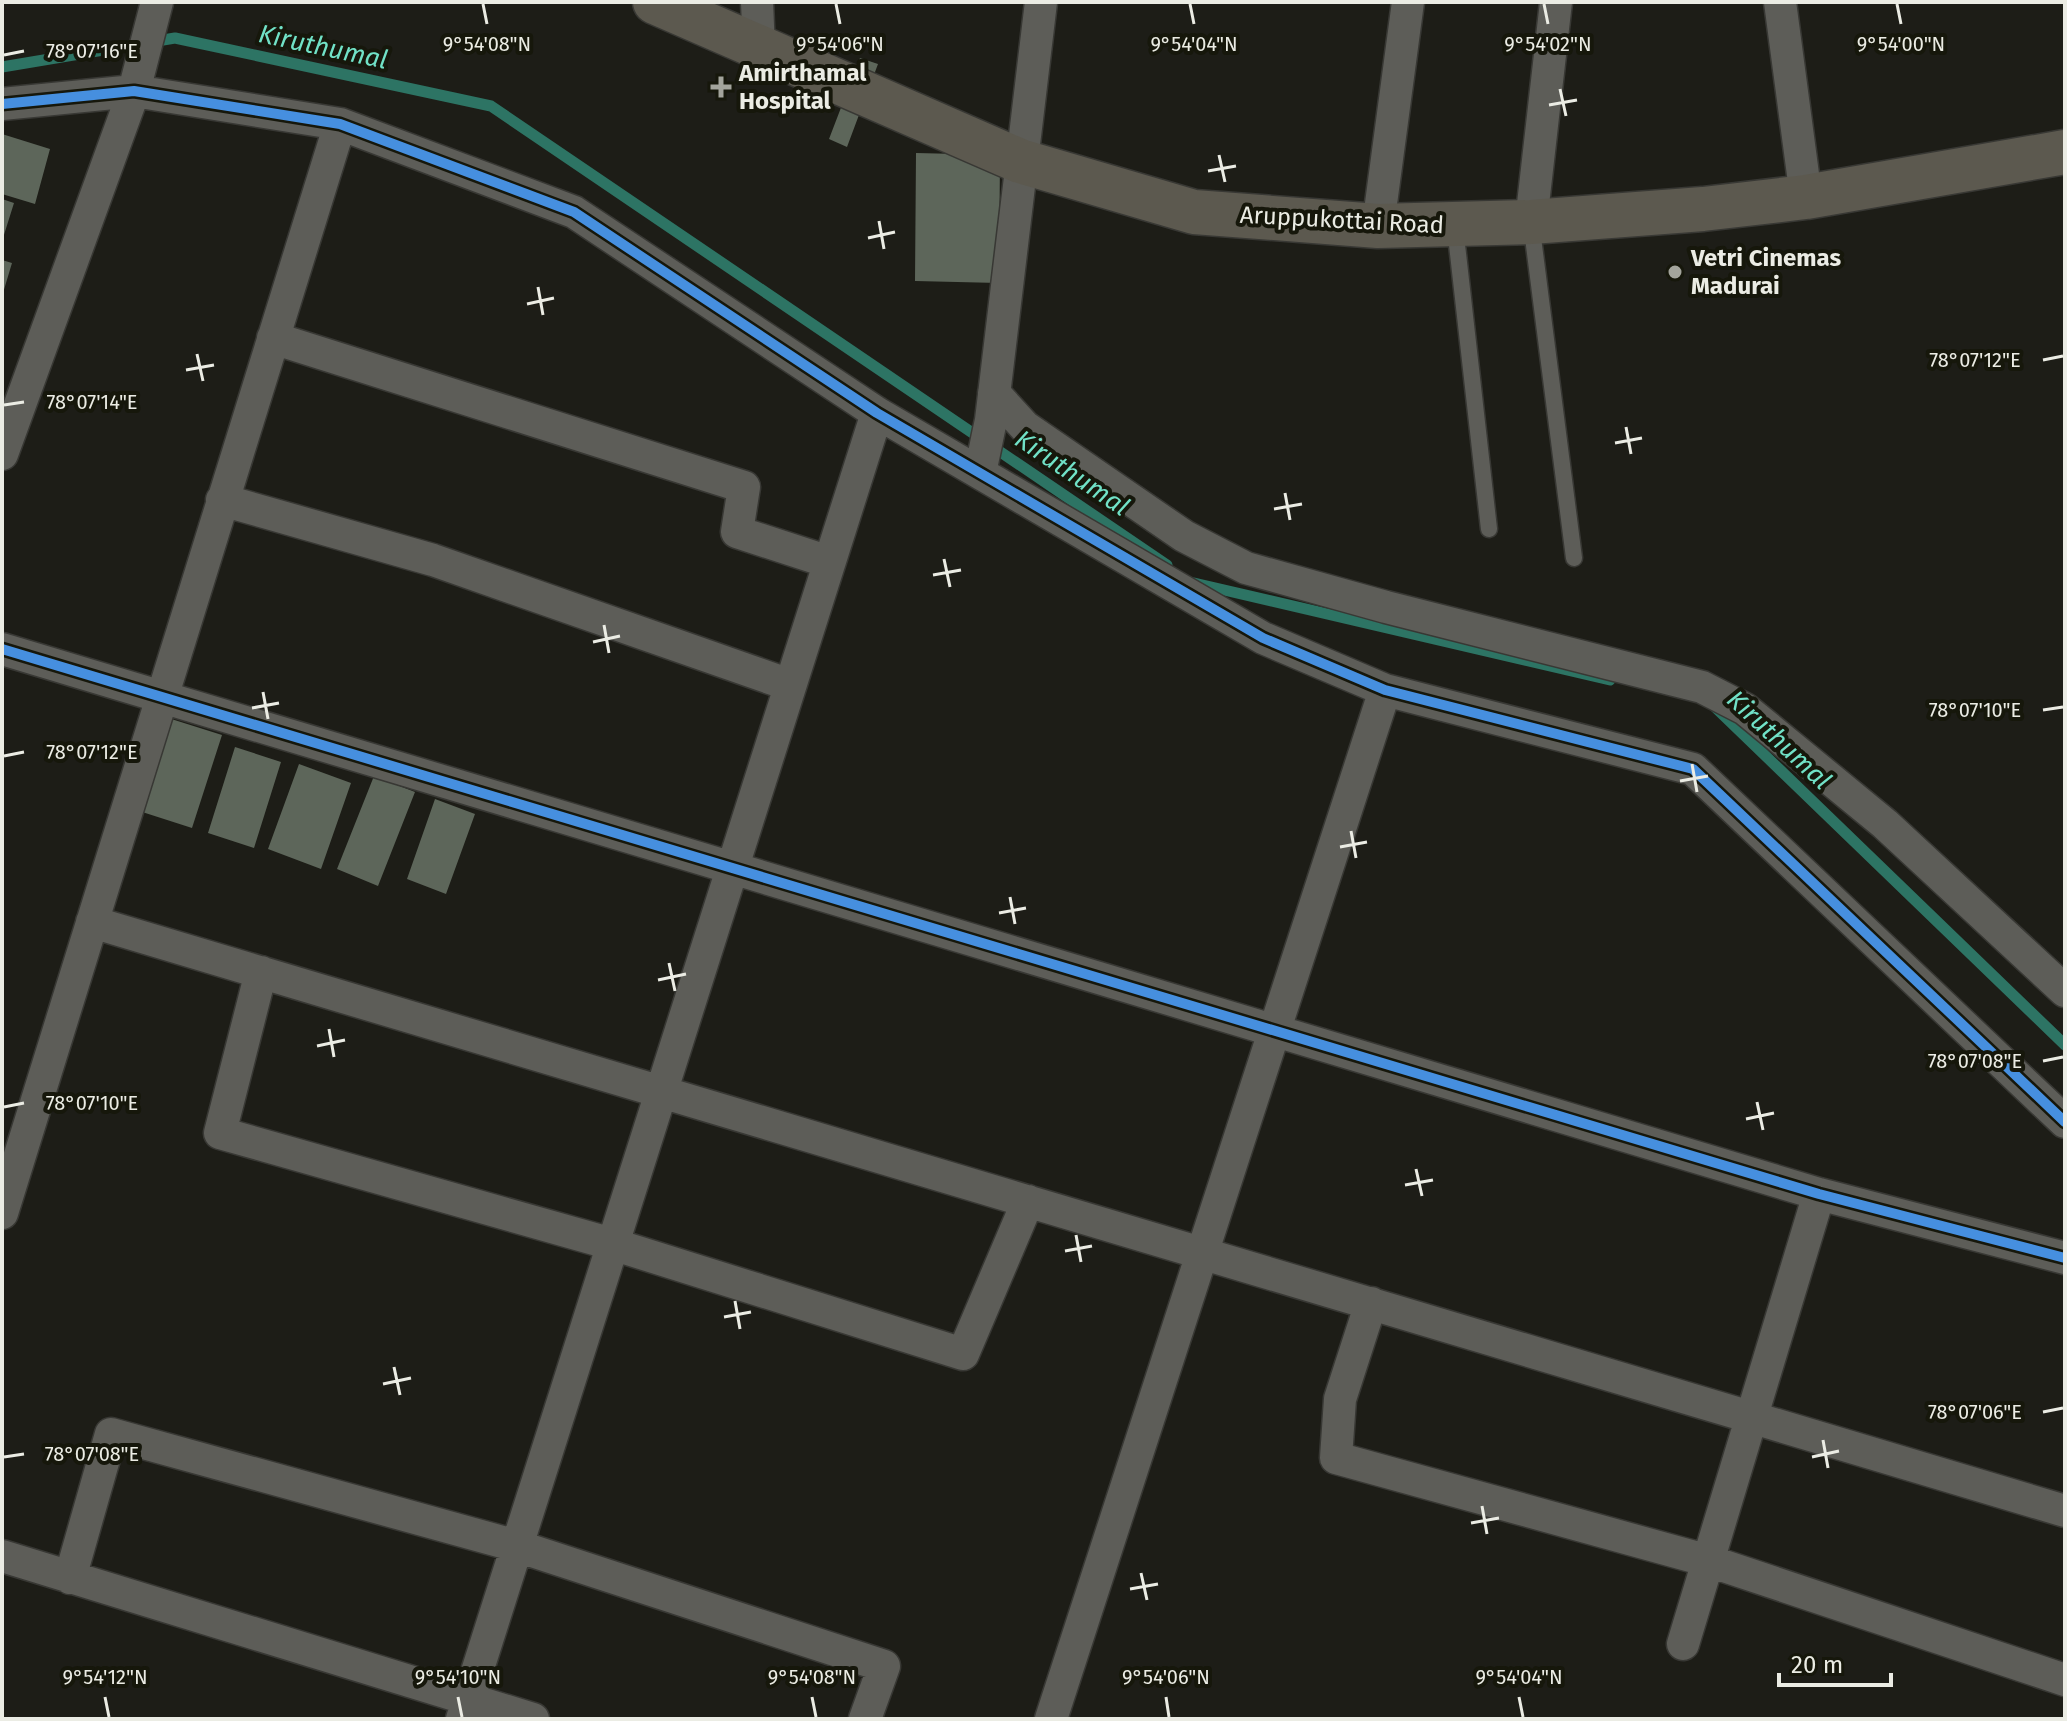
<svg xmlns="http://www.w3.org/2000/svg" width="2067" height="1721" font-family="'Fira Sans',sans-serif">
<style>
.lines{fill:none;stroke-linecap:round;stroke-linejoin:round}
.stream{stroke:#2d7464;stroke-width:11}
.building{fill:#5d665a}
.lane-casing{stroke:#383834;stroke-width:19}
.street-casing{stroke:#383834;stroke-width:35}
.primary-casing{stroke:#383834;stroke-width:47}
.lane{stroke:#5d5d58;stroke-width:16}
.street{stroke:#5d5d58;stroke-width:32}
.primary{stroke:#5c594f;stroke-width:44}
.cycleway-casing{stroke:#16170b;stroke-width:15}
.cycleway{stroke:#468fdf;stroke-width:10}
.ticks{fill:none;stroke:#ebece4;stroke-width:3}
.poi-dot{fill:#a3a49c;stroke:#16170b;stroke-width:3}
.labels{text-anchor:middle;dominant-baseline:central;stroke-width:8;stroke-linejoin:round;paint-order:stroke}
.poi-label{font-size:24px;font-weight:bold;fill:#ebece4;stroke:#16170b;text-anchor:start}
.street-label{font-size:24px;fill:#ebece4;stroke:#16170b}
.water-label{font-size:26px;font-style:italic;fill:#71e2c7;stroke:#16170b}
.ticks-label{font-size:20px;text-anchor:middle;fill:#ebece4;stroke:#16170b;stroke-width:8;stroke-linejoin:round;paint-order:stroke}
</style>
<rect width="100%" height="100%" fill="#1d1d17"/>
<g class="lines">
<!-- stream -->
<path class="stream" d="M2,67l173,-29 316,68 676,459
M1194,583l416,97
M1715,707l350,338"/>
</g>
<!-- building -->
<path class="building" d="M860,58l18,6 -31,83 -18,-8z
M2,134l48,15 -15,55 -33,-10z
M916,153l84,2 -1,128 -84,-2z
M2,199l12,4 -11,35h-1z
M2,260l10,3 -9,30h-1z
M165,717l57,18 -30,93 -56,-18z
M235,747l46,15 -27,86 -46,-15z
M299,764l52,19 -30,86 -53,-20z
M374,776l41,16 -37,94 -41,-17z
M435,799l40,15 -29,80 -39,-15z"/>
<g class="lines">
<defs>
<path id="lane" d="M1531,222l43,336
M1455,227l34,302"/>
<path id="street" d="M757,2l2,47
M1780,2l26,195
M2,104l132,-13 206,33 234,88 303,201 386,225 122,52 308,79 372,353
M1531,222l25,-220
M1378,226l30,-224
M273,338l471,149 -7,45 92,30
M994,393l31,34 159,109 62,32 140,39 316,80 43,22 140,115 180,167
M2,454l132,-363 23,-89
M980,473l11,-53 50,-418
M222,500l211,60 357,125
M2,649l1817,545 246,64
M92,922l1973,589
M261,972l-41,161 392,111 351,110 65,-153
M2,1213l338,-1089
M1371,1303l-31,96 -4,59 373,103 356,119
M2,1556l531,163
M70,1578l41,-144 406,112 367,120 -19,53
M1683,1644l136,-450
M462,1719l415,-1306
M1051,1719l334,-1029"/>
<path id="primary" d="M655,2l365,159 174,51 184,14 153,-4 172,-13 103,-12 259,-45"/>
</defs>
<!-- lane casing -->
<use href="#lane" class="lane-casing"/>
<!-- street casing -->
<use href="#street" class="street-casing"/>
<!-- primary casing -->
<use href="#primary" class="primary-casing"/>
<!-- lane -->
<use href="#lane" class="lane"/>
<!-- street -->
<use href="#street" class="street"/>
<!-- primary -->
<use href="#primary" class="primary"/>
<defs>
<path id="cycleway" d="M2,104l132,-13 206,33 234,88 303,201 386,225 122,52 308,79 372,353
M2,649l1817,545 246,64"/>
</defs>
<!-- cycleway casing -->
<use href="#cycleway" class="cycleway-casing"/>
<!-- cycleway -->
<use href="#cycleway" class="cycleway"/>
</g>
<!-- ticks -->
<path class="ticks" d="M483,4l4,20M836,4l4,20M1190,4l4,20M1544,4l4,20M1897,4l4,20M4,55l20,-4M1560,89l6,27M1549,105l28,-5M1219,155l6,27M1208,171l28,-5M879,221l5,28M868,238l27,-6M538,287l5,28M527,304l27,-6M197,354l6,27M2043,360l20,-4M186,370l28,-5M4,405l20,-3M1626,427l5,27M1615,443l27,-5M1285,493l5,27M1274,509l28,-5M944,559l6,28M933,575l28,-5M604,625l5,28M593,642l27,-6M263,692l5,27M252,708l27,-5M2043,710l20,-3M4,756l20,-4M1692,764l5,28M1680,781l28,-5M1351,831l5,27M1340,847l27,-5M1010,897l5,27M999,913l27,-5M669,963l6,28M658,980l28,-6M329,1029l5,28M317,1046l28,-6M2043,1061l20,-4M1757,1102l6,28M4,1107l20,-4M1746,1119l28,-6M1416,1169l6,27M1405,1185l28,-5M1076,1235l5,27M1065,1251l27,-5M735,1301l5,28M724,1317l27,-5M394,1367l6,28M383,1384l28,-6M2043,1412l20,-4M1823,1440l5,28M4,1457l20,-3M1812,1457l27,-6M1482,1506l5,28M1471,1523l28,-5M1141,1573l6,27M1130,1589l28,-5M105,1697l4,20M458,1697l4,20M812,1697l4,20M1166,1697l3,20M1519,1697l4,20"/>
<!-- markers -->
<g class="poi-dot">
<path d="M717 75h8v8h8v8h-8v8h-8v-8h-8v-8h8z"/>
<circle cx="1675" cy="272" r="8"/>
</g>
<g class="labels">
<!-- poi labels -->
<g class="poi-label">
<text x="739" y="73">Amirthamal<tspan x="739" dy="28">Hospital</tspan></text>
<text x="1691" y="258">Vetri Cinemas<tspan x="1691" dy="28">Madurai</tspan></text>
</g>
<!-- street labels -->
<g class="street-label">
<text transform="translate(1342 220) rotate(3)">Aruppukottai Road</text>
</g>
<!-- water labels -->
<g class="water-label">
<text transform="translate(323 47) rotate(12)">Kiruthumal</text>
<text transform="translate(1072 473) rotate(34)">Kiruthumal</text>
<text transform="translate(1779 740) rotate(43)">Kiruthumal</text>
</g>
</g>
<g class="ticks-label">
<text x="487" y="51">9°54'08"N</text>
<text x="840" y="51">9°54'06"N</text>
<text x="1194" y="51">9°54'04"N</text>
<text x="1548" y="51">9°54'02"N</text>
<text x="1901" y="51">9°54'00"N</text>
<text x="92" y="58">78°07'16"E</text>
<text x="1975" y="367">78°07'12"E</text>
<text x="92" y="409">78°07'14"E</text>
<text x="1975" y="717">78°07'10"E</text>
<text x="92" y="759">78°07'12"E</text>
<text x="1975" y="1068">78°07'08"E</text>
<text x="92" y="1110">78°07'10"E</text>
<text x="1975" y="1419">78°07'06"E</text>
<text x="92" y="1461">78°07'08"E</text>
<text x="105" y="1684">9°54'12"N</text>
<text x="458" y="1684">9°54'10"N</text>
<text x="812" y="1684">9°54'08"N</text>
<text x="1166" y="1684">9°54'06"N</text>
<text x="1519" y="1684">9°54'04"N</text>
</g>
<!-- border -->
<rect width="2067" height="1721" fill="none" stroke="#ebece4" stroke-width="8"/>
<!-- scale -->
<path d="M1779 1673v12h112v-12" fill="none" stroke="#ebece4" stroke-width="4"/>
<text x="1791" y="1673" font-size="24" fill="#ebece4" stroke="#16170b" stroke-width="6" paint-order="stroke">20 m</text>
</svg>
